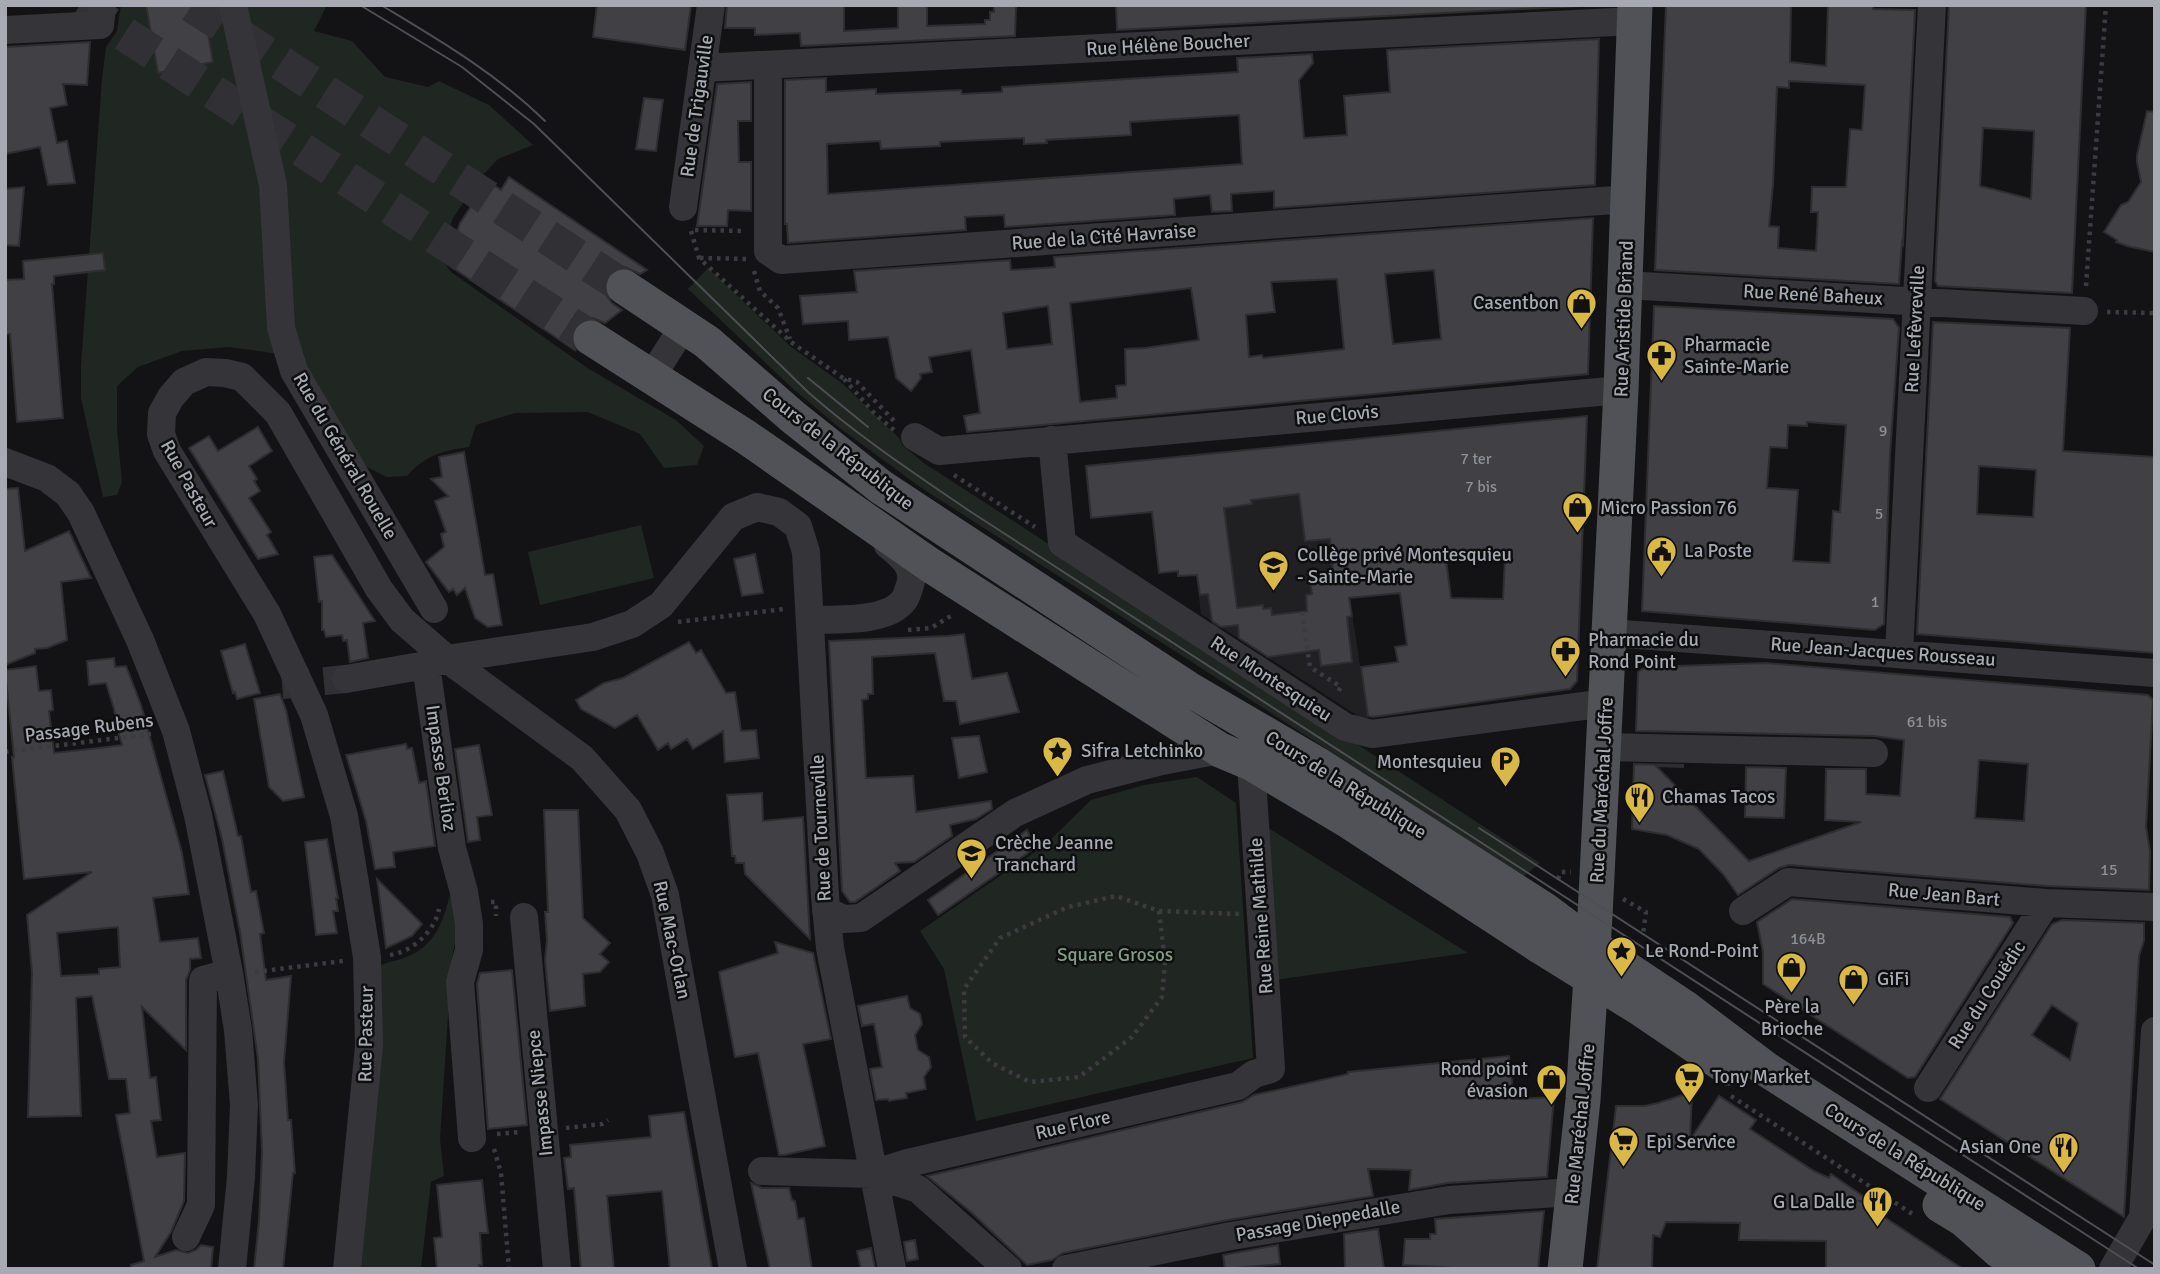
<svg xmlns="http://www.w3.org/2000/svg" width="2160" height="1274" font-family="Signika,sans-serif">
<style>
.built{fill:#201f21}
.green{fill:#202621}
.building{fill:#414044;stroke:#2e2d30;stroke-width:2;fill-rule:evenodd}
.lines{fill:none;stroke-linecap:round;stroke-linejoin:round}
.minor-tunnel{stroke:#313135;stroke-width:28;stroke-dasharray:28 14;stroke-linecap:butt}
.major-tunnel{stroke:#313135;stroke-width:35;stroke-dasharray:35 18;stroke-linecap:butt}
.path{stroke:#3b3c40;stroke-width:4.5;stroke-dasharray:3.5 5;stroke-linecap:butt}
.minor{stroke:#353539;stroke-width:28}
.major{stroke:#515258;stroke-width:35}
.tram{stroke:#4e4f54;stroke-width:2}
.labels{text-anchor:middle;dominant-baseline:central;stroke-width:5;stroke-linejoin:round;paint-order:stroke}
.number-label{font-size:16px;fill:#8e8f97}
.street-label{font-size:19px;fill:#a7a9b3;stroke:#0e0e0f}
.poi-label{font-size:19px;fill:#a7a9b3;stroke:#0e0e0f;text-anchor:start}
.park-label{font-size:19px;fill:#809c85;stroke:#0e0e0f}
</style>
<rect width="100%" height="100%" fill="#131315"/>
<!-- built -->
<path class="built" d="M1334,441l12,132 22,145h-7l-140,-91 -8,1 -1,-7 -11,-7 -19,-158z"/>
<!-- green -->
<path class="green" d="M121,5h206l-13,26 38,10 33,36 43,10 11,-6 50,24 44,40 -35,14 -19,20 -26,39 -13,38 11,16 138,97 87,51 28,26 -7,19 -33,3 -24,-34 -52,-22 -73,1 -39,12 -7,22c-28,4 -43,8 -62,29l-20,1 -20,-10 -88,-113 -50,-7 -47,4 -44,16 -21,19v43l5,53 -5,13 -14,2 -22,-99v-33l21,-286 4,-32 11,-16z
M708,268l82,78 53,38 56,54 4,8 21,17 616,400 -16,13 -604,-389 -79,-58 -50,-42 -103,-98z
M641,525l13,53 -114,27 -12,-53z
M1197,777l39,26 17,255 -277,63 -32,-152 -24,-38 125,-86 46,-45 53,-15z
M1262,824l206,129 -194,27z
M453,883l7,38 -7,31 -3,34 -10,153 4,37 -13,6 -10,87h-62l22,-304c11,-4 27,-7 37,-14 24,-16 28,-42 35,-68z"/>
<!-- building -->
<path class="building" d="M146,5h57l10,57 -55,11z
M597,5h94l-6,45 -92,-13z
M727,5h117v26l54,-3v-23h29v21l58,-2v-4h5v-8h4v-7h22l-1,31 -214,10 -1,-13 -45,2v-7h-30z
M1116,5h484l-483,25z
M1666,5h125l-1,57 36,4 2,-61h45v4l42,1 -12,234 -1,-2 -3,42 -244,-14zM1789,81l76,4 -3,45 -12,-1 -4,58h-34l-1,25h7l-2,39 -38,-3 1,-21 -10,-1 4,-41 4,-98 12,1z
M1949,5h137l-14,288 -134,-7 -3,-5zM1983,128l51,3 -3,68 -51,-13z
M1599,39l-4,146 -321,23v-17l-43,3 1,17 -20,1 -2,-17 -36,4 1,16 -170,12 -1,-12 -39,2 1,13 -178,13 -1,-19h-2v-144l41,-2v14l50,-3v5l85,-4 1,4 40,-2v-5l236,-15 -1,-14 75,-4 1,9 -14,17 5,58 43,-3 -3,-39 46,-4 -3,-42zM1239,115l3,49 -414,30 -1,-50 53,-3 1,8 59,-3v-4l84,-4v6l23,-1 -1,-3 85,-5 -1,-13z
M90,42l-3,43 -24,-1 4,21 -17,3 7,35 10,-2 8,42 -27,2 -8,-38 -35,7v-107z
M751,82v39h-13l1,41h12v49l-23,-1 -1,16h-30l20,-142z
M644,98l19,2 -7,51 -20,-2z
M2147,111l8,1v140l-28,-6 -11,-4 1,-2 -13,-8 17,-27 7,-3 13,-20 -4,-20v-7z
M509,177l138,93 -7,4 -15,-7 -11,2 -6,6 -4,10 2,10 6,8 10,7 -17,13 -12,-5 -12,3 -7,6 -3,9 2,11 3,4 -126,-85 8,-12 -7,-5 9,-26 12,-18 2,1 20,-21 7,5z
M24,187l-5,59 -14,-1v-56z
M1593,218l-5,156 -621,58 -3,-16 16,-3 -9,-63 -42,7 3,15 -12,2 1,4 -10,13 -15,-13 -8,-41 -39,3 -1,-19 -45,3 -3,-28 57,-4 -3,-21 156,-11 1,10 44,-3 -1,-10zM1434,270l7,69 -48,5 -8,-70zM1337,279l7,70 -81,9 -1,-3 -13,2 -3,-42 29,-3 -4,-30zM1191,288l8,52 -54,8 -20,1 1,36 -10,1 1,12 -37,4 -10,-99zM1048,306l4,38 -45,5 -4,-36z
M103,253l2,17 -51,6v8h-2l11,134 -46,4 -7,-88h-5v-54l19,-1 -1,-18z
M1654,306l239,13 6,9 -9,126 -6,170 -9,6 -233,-19zM1807,422l39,3 -6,87 -7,-1 -3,52 -37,-2 5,-71 -31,-2 3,-41 17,1 1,-23 19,1z
M1933,322l137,6 -7,123 92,6v196l-238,-19zM1979,466l57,4 -3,47 -56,-3z
M1587,416l-10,265 -7,8 -197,28 -5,-1 -7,-49 37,-5 -3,-15 12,-2 -7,-52 -51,5 3,18 -5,1 5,45 -31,4 -2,-16 -51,7 -29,-19 -1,-13 -17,2 -9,-6 -4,-27 -8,1 -3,-20 -19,1v-5l-19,2 -7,-61 -61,6 -5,-52zM1299,494l6,47 25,-2 3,35 -24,2 3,18 -6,1 1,16 -35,4 -1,-7 -8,1v-4l-26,3 -13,-100 28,-4 -1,-4zM1455,555l50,2 -2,42 -52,-1 -5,-38 8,-1z
M258,427l14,24 -23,15 8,13 -3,2 6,10 -11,7 22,34 -4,3 11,19 -20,5 -69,-111 20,-12 9,15z
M464,452l21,123 8,-1 9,51 -14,2 -13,-9 -10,-30 -8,7 -4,-6 -4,3 -23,-30 18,-15 -3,-13 5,-2 -11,-31 13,-5 -17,-17 11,-2 -3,-20z
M18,488l7,63 44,-20 22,47 -30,4 6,58 -20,8 -12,1v4l-30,12v-176z
M755,554l8,39 -21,3 -8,-37z
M332,555l43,66 -12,2 5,35 -18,4 -3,-22 -4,1 -1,-6 -16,2 -2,-7h-2v-29l-3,1 -5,-45z
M964,634l8,45 35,-6 12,39 -59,12 -4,-23h-12l-9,-48 -63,4 1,37h-5v5l-6,1 4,78 47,-2 3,36 75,-11 1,8 -16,10 -26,6 2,11 -38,26 -19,1 5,8 -45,31h-5l-8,-11 -13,-250 119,-5z
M689,642l7,11 5,-3 25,43 9,-1 6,39 15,-1 3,28 -34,4 -2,-31 -30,18 -6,-10 -16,10 -3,-6 -10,7 -21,-35 -22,13 -34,-19 -5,-9 28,-17 19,-5z
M245,644l15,49 -23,6 -2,-7 -2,1 -12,-42z
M114,658l1,9 11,-1 15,39 41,148 7,41 -36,4 7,44 38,-4 3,20 -11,1v11l-4,10v70l-44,-43 8,71 6,-1 5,43 -10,1 6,36 28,-4 -1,48 -13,31 -16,25 21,-7 12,3 8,-3 5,-5 12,2 -2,22h-80v-4l13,-4 -28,-146 14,-2 -4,-34h-17l-17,-83 -16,2 5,118 -53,1 4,-144 -5,-58 65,-43 -68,7 -12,-122h2l-9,-87 31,-4 3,25 12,-1 2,20 -4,1 5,42 45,-5 23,-3 -5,-18 -3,-18 -8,-26 -17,2 -2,-24zM118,927l2,40 -21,2v5l-38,2 -4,-43z
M1766,663l382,32 5,5 -7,127 4,24 -1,39 -102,-4 -258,-21 -10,3 -41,27 -15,-21 -24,-25 -32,-14 -35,-6 2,-65 49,1v2l-27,-1 93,95 112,-39 -36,-2 1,-51h40v25l34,2 4,-56 -30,-4 -238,-5 2,-59 7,-5zM1979,760l49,4 -4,57 -49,-3z
M280,694l6,16 18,87 -21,4 -14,-14 -15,-88z
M979,736l8,36 -28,6 -7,-40z
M406,744l1,5 5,-1 7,35 7,-2 9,65 -42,6 2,15 -20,2 -9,-48 -20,-66z
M479,745l13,70 -15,2 3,23 -12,2 -13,-93z
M1746,767l40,1 -2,50 -39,-1z
M223,771l15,65h3l10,56 5,-1 8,42 -4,1 6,46 25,-4 -7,86 4,58h3l4,53h-2l-10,96h-29l5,-48 3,-68 -4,-94 -18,-127 -18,-93 -17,-64z
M762,793l1,28 40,-4 7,122 -65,-65 -1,-11h-8l-1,-7h-3l-5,-61z
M544,810h34l5,108 27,25 -10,11 9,8 -9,10 -17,2 2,32 -35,5 -5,-51 2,-20 -2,-28h3z
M1027,830l8,18 -97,67 -10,-15z
M327,839l11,59h-2l2,13h-5l4,22 -21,2 -11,-93z
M377,879l45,45 -10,12 -26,12z
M1792,899l218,18 3,6 -98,154 -7,1 -145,-94v-32l-6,-30z
M2062,920l82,3v18l-5,15 -15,261 -184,-118 112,-175zM2052,1005l26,18 -8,37 -38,-25z
M775,942l38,11 18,86 -28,5 22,102 -41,9h-5l-21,-102 -23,4 -16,-85 59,-19z
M512,970l15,155 -39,4 -11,-145 3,-11z
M907,996l3,12 10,6 2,10 -7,11 3,15 11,7 2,10 -7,10 2,12 -20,4 1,5 -18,3 -1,-2 -12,1 -6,-31 12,-2 -8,-43 -12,2 -4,-20z
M1509,1056l5,43 40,-2 -7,80 -99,6 -39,7 2,-20 -43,-1 5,27 -145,24 -165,33 -11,7 -25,5 -55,-52 -45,-37 315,-74 12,-7 94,-21v-2z
M1692,1092l-2,48 29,-44 37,24 -6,9 64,42 15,7 2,-4 39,27h-10l103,68h-137v-28l-87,-1 1,-17 -74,-1 -6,15 -7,-2 -1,34h-55l19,-163h28l14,-3z
M684,1112l28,157h-42l-8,-78 -55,5 7,73h-33l-7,-81 -6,1 -4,-31 7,-1 -1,-12 81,-8 -2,-21z
M482,1180l6,53h-8l2,32h-3v4h-42l-3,-31 8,-1 -5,-52z
M751,1183l11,5h27l3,12 3,1 3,18 6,-1 8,51h-42z
M1544,1211l-6,58h-64l-71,-4 2,-26h25v-5h6l-1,-15z
M1378,1229l6,40h-39l-1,-35z
M915,1240l3,19 -11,2 -3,-19z
M1278,1245l2,19 -55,5 -2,-14z
M871,1248l4,20 -14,1 -4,-18z"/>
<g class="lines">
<!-- minor-tunnel -->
<path class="minor-tunnel" d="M282,685l64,-6"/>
<!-- major-tunnel -->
<path class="major-tunnel" d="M80,5l511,333
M192,5l432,282"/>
<!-- path -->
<path class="path" d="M695,230l51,1
M691,231l8,27 92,84 52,36 14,4 40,42
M700,258l47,1
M754,271l6,20 18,17 12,31
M2086,286l20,-281
M2107,312l48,1
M844,379l31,35 19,16
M954,475l81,52
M1302,612l8,55 31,20 -3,5
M678,622l106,-13
M908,630l23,-2 23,-14
M5,752l146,-18
M1558,879l3,-7h10
M1623,899l23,13 -3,22
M491,902h5v14
M1159,911l6,51 -3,35 -30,40 -53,40 -49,5 -38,-19 -27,-26 -1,-48 36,-51 68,-31 48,-11 43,15 80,3
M390,955c22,-3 45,-24 49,-46
M255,972l88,-11
M1731,1096l183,119
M566,1128l36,-4 6,-4
M497,1134l23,-2
M494,1149l7,24 8,96"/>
<!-- minor -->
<path class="minor" d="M233,5l40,180 8,143 13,43 140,238
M5,30l95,-5 2,-20
M768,65v186l13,9 848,-61
M702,68l932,-47
M683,207l28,-202
M1625,285l459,26
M652,376l31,-49
M915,437l24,14 682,-61
M1052,440l10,103 283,184 27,7 234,-31
M5,462l42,16 21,16 13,19 59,127 36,91 22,84 31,158 9,57 6,75 -3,72 -9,92
M810,620c26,-1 77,3 94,-20 3,-4 4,-10 6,-15 6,-18 -9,-29 -22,-40
M1610,633l545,40
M1899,653l33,-648
M346,679l80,-14
M1604,747l270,6
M826,910l17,9 18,-1 154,-105 72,-33 75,-19 58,-11
M1743,911l45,-29 258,21 109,4
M524,917l33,352
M1928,1088l118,-185
M472,1138l-12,-156 9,-32v-26l-5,-32 -12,-44 -26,-183 21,-6 146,-22 39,-13 29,-19 72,-88 24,-10 22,5 19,14 8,26 19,344 5,52 62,321
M762,1171l110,3 46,15 90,80
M872,1174l36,-11 330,-77 16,-12 17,-5 -20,-306
M186,1237l15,-32 2,-225 26,-7
M347,1269l22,-223 -2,-89 -23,-141 -30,-101 -47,-101 -100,-163 -6,-17 1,-21 9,-16 13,-15 22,-10 19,1 17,4 36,36 101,176 23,31 45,39 135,99 46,52 22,43 15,42 68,374
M1066,1269l165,-33 218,-36 124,-8
M2113,1269l30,-52 12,-186"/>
<!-- major -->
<path class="major" d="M624,287l83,55 86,75 88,70 306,201 130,76 228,146 49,37 90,60 82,62 312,200
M591,338l155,99 184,128 290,185 31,13 99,59 191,125 100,62 87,59
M1940,1205l23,14 35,31 29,19
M1565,1269l18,-169 12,-184 26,-526 14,-385"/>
<!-- tram -->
<path class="tram" d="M360,5l102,62 72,57 275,269c49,43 105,80 159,117l1171,759
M381,5c58,35 115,68 164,116
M808,378l60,49
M1479,828l676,437"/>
</g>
<!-- icons -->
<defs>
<symbol id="shop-pin" viewBox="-11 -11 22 30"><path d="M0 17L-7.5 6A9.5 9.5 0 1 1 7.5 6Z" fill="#d9b846" stroke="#0e0e0f"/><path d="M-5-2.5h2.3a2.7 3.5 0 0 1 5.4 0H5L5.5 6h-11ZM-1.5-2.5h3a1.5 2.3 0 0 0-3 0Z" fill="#111"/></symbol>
<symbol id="pharmacy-pin" viewBox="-11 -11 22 30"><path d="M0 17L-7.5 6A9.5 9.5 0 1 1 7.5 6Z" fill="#d9b846" stroke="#0e0e0f"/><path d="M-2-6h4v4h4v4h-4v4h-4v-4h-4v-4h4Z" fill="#111"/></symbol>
<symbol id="civic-pin" viewBox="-11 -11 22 30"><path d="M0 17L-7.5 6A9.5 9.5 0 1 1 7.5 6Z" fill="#d9b846" stroke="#0e0e0f"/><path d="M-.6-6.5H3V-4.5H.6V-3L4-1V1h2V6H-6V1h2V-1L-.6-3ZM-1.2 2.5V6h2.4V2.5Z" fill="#111"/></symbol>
<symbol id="school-pin" viewBox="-11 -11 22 30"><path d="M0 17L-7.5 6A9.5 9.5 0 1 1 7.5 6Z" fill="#d9b846" stroke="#0e0e0f"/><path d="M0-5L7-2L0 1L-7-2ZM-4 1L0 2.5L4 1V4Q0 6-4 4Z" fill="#111"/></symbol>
<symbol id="sight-pin" viewBox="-11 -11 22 30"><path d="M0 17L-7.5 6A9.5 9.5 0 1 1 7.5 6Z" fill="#d9b846" stroke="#0e0e0f"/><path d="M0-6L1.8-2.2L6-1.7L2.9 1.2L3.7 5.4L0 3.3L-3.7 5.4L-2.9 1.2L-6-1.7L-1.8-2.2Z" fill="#111"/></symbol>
<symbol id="parking-pin" viewBox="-11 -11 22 30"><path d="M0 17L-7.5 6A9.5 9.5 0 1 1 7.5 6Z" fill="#d9b846" stroke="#0e0e0f"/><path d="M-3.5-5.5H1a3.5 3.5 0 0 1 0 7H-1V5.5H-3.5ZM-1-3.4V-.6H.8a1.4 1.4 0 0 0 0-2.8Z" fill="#111"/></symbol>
<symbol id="restaurant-pin" viewBox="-11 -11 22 30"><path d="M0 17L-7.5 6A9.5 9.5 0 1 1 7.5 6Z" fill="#d9b846" stroke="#0e0e0f"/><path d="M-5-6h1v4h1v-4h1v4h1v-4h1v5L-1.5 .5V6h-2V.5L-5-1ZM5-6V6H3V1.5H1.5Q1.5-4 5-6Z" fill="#111"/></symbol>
<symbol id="supermarket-pin" viewBox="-11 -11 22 30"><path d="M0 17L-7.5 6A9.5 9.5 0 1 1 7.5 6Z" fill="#d9b846" stroke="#0e0e0f"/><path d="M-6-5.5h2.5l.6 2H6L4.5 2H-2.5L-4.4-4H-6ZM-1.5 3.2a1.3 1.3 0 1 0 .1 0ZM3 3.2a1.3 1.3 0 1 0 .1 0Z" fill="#111"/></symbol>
</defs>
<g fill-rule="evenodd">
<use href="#shop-pin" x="1564" y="286" width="35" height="47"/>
<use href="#pharmacy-pin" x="1644" y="338" width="35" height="47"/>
<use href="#shop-pin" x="1560" y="490" width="35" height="47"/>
<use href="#civic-pin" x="1644" y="534" width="35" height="47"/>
<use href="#school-pin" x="1256" y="548" width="35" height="47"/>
<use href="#pharmacy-pin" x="1548" y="634" width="35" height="47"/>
<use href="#sight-pin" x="1040" y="734" width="35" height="47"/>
<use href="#parking-pin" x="1488" y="744" width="35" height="47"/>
<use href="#restaurant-pin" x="1622" y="780" width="35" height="47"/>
<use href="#school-pin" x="954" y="836" width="35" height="47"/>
<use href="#sight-pin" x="1604" y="934" width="35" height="47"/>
<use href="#shop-pin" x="1774" y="950" width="35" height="47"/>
<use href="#shop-pin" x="1836" y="962" width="35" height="47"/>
<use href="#supermarket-pin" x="1672" y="1060" width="35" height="47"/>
<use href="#shop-pin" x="1534" y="1062" width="35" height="47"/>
<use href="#supermarket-pin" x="1606" y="1124" width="35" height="47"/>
<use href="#restaurant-pin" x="2046" y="1130" width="35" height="47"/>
<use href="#restaurant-pin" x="1860" y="1184" width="35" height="47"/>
</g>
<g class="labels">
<!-- number labels -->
<g class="number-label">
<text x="1883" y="431">9</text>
<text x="1476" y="459">7 ter</text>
<text x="1481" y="487">7 bis</text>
<text x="1879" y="514">5</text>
<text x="1875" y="602">1</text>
<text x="1927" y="722">61 bis</text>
<text x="2109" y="870">15</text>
<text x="1808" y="939">164B</text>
</g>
<!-- street labels -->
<g class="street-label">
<text transform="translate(1168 45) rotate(-3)">Rue Hélène Boucher</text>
<text transform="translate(697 106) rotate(-82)">Rue de Trigauville</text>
<text transform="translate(1104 237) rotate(-4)">Rue de la Cité Havraise</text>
<text transform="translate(1813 295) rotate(3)">Rue René Baheux</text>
<text transform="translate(1624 319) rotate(-88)">Rue Aristide Briand</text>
<text transform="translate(1915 329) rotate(-87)">Rue Lefèvreville</text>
<text transform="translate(1337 415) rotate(-5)">Rue Clovis</text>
<text transform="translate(838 449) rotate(38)">Cours de la République</text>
<text transform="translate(345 456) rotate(60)">Rue du Général Rouelle</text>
<text transform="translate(189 484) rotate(61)">Rue Pasteur</text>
<text transform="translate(1883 652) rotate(4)">Rue Jean-Jacques Rousseau</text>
<text transform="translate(1271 679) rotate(33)">Rue Montesquieu</text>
<text transform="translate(89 728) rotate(-7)">Passage Rubens</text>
<text transform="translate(441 768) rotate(82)">Impasse Berlioz</text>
<text transform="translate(1346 785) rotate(32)">Cours de la République</text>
<text transform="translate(1602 790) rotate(-87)">Rue du Maréchal Joffre</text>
<text transform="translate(821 828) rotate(-93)">Rue de Tourneville</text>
<text transform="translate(1944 895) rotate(5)">Rue Jean Bart</text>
<text transform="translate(1261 916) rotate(-94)">Rue Reine Mathilde</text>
<text transform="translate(672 940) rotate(78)">Rue Mac-Orlan</text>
<text transform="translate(1987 995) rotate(-57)">Rue du Couëdic</text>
<text transform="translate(366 1034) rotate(-89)">Rue Pasteur</text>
<text transform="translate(540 1093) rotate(-96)">Impasse Niepce</text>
<text transform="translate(1580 1124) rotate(-84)">Rue Maréchal Joffre</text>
<text transform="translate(1073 1125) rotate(-13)">Rue Flore</text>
<text transform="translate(1905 1157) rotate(32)">Cours de la République</text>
<text transform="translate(1318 1221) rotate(-10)">Passage Dieppedalle</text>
</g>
<!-- poi labels -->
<g class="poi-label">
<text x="1559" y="303" text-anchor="end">Casentbon</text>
<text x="1684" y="345">Pharmacie<tspan x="1684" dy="22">Sainte-Marie</tspan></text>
<text x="1600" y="508">Micro Passion 76</text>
<text x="1684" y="551">La Poste</text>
<text x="1297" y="555">Collège privé Montesquieu<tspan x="1297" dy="22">- Sainte-Marie</tspan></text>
<text x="1588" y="640">Pharmacie du<tspan x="1588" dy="22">Rond Point</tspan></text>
<text x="1081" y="751">Sifra Letchinko</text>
<text x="1482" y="762" text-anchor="end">Montesquieu</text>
<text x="1662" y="797">Chamas Tacos</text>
<text x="995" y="843">Crèche Jeanne<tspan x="995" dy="22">Tranchard</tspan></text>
<text x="1645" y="951">Le Rond-Point</text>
<text x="1877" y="979">GiFi</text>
<text x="1792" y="1007" text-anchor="middle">Père la<tspan x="1792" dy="22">Brioche</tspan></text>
<text x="1528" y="1069" text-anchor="end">Rond point<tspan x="1528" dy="22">évasion</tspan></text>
<text x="1712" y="1077">Tony Market</text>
<text x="1646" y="1142">Epi Service</text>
<text x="2041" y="1147" text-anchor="end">Asian One</text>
<text x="1855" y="1202" text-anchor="end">G La Dalle</text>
</g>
<!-- park labels -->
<g class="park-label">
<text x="1115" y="955">Square Grosos</text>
</g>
</g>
<!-- border -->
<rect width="2160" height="1274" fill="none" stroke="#a7a9b3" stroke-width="14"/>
</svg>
